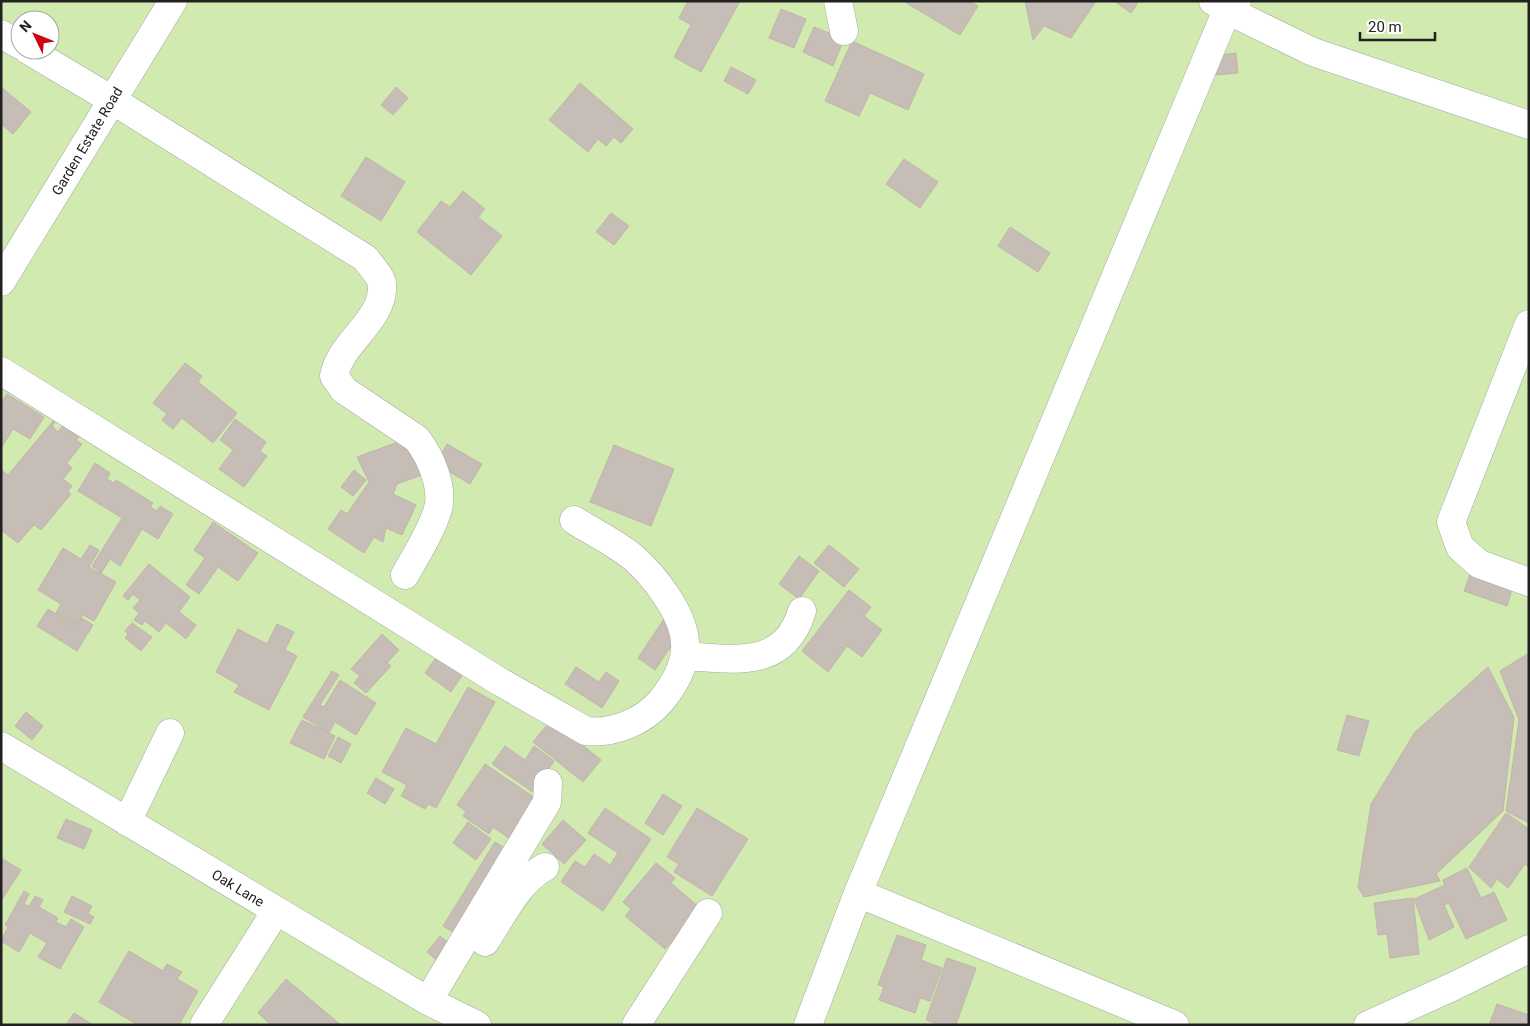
<svg xmlns="http://www.w3.org/2000/svg" width="1530" height="1026" font-family="Roboto,sans-serif">
<style>
.grass{fill:#d0eaaf;fill-rule:evenodd}
.building{fill:#c6bdb7;stroke:#c3b4aa}
.lines{fill:none;stroke-linecap:round;stroke-linejoin:round}
.minor-casing{stroke:#a8a8a8;stroke-width:29}
.minor{stroke:#fff;stroke-width:28}
.labels{text-anchor:middle;dominant-baseline:central;stroke-width:5;stroke-linejoin:round;paint-order:stroke}
.street-label{font-size:14px;fill:#212121;stroke:#fff}
</style>
<rect width="100%" height="100%" fill="#f1eee8"/>
<!-- grass -->
<path class="grass" d="M1,1h1528v1024h-1528zM20,20h30v30h-30z"/>
<!-- building -->
<path class="building" d="M688,1h52l-39,71 -27,-15 17,-32 -12,-7z
M903,1h67l8,5 -18,29z
M1025,1h71l-25,37 -27,-12 -11,14z
M1114,1h25l-8,12z
M781,9l25,10 -12,29 -25,-10z
M814,27l30,12 -11,27 -30,-14z
M852,41l72,33 -16,36 -38,-17 -11,23 -34,-15z
M1236,53l2,20 -24,2 -2,-19z
M731,67l25,13 -8,14 -24,-13z
M580,83l53,46 -12,14 -7,-6 -8,9 -8,-7 -10,13 -39,-32z
M1,87l30,25 -18,22 -12,-10z
M396,87l12,11 -15,17 -12,-10z
M366,157l39,25 -24,39 -40,-25z
M904,159l34,23 -18,26 -34,-24z
M463,191l22,18 -7,8 24,19 -31,39 -54,-43 24,-31 9,6z
M611,213l18,13 -15,19 -18,-13z
M1010,227l40,26 -12,19 -40,-26z
M185,363l17,13 -4,6 39,31 -24,30 -31,-25 -9,11 -11,-9 5,-6 -14,-11z
M7,394l37,23 -14,22 -17,-10 -12,19v-45z
M235,419l31,23 -6,9 7,5 -23,31 -25,-18 14,-19 -13,-10z
M54,420l1,2 -3,4 6,6 6,-8 15,13 -3,3 6,4 -15,19 5,5 -9,11 9,7 -4,5 3,3 -30,36 -7,-5 -16,18 -17,-13v-60l7,5z
M409,438l13,37 -25,9 -4,10 23,11 -14,30 -16,-7 -3,14 -9,-5 -10,16 -36,-24 13,-19 6,4 22,-32 -12,-25z
M447,444l35,20 -12,20 -34,-20z
M614,445l60,24 -23,57 -61,-24z
M95,463l15,10 -3,6 7,4 2,-3 37,23 -3,4 7,4 3,-5 13,8 -15,25 -16,-10 -22,37 -10,-7 -9,14 -9,-7 30,-48 -44,-27z
M354,470l12,10 -13,16 -12,-9z
M213,522l45,31 -20,28 -20,-14 -19,27 -13,-9 19,-27 -11,-8z
M90,545l9,5 -10,17 27,15 -22,39 -11,-6 -6,11 -21,-13 5,-9 -23,-14 25,-42 18,11z
M829,545l30,24 -15,18 -30,-24z
M799,556l20,15 -20,28 -20,-15z
M149,564l41,33 -11,15 17,13 -10,14 -20,-16 -7,9 -14,-11 -3,4 -8,-5 5,-7 -6,-5 7,-8 -7,-6 -5,6 -5,-4z
M1473,566l42,14 -8,26 -43,-15z
M849,590l22,17 -7,9 18,14 -20,27 -15,-11 -19,26 -26,-21z
M48,609l28,18 6,-9 11,7 -16,26 -40,-25z
M666,616l18,11 -29,43 -17,-12z
M132,623l20,14 -11,14 -16,-13 3,-4 -3,-3z
M277,624l17,8 -9,18 12,6 -28,54 -35,-18 5,-7 -23,-13 22,-43 29,15z
M382,634l17,16 -12,13 4,3 -25,27 -12,-10 6,-7 -9,-7z
M1529,653v170l-23,-12 13,-91 -19,-49z
M437,656l26,18 -12,18 -26,-19z
M576,667l23,15 7,-10 13,9 -17,27 -37,-24z
M1488,667l26,50 -11,94 -67,63 4,7 -76,16 -6,-10 13,-83 44,-72z
M332,671l7,4 -19,30 4,2 16,-27 36,23 -20,32 -21,-13 -6,11 -26,-16z
M468,687l27,15 -59,106 -8,-4 -3,5 -24,-13 6,-11 -25,-13 24,-44 30,16z
M26,712l17,14 -11,14 -17,-14z
M1347,715l22,6 -10,35 -22,-6z
M302,720l33,16 -11,23 -34,-16z
M551,720l50,40 -18,22 -50,-40z
M338,737l13,7 -10,19 -13,-7z
M505,746l20,14 9,-14 20,15 -20,32 -42,-29z
M485,764l56,38 -27,40 -21,-15 -4,7 -26,-18 3,-5 -9,-6z
M376,778l18,11 -9,15 -18,-11z
M663,794l19,12 -19,29 -18,-12z
M605,808l46,31 -48,72 -42,-29 14,-21 10,6 9,-13 16,11 8,-12 -30,-20z
M697,808l51,31 -36,57 -38,-24 5,-8 -12,-7z
M1506,813l23,16v38l-4,-3 -17,24 -11,-9 -6,9 -22,-21z
M66,819l26,11 -8,19 -27,-11z
M563,820l23,20 -22,24 -22,-20z
M468,822l23,17 -15,21 -23,-17z
M495,842l17,10 -51,85 -18,-11z
M1,858l20,12 -20,31z
M656,863l19,15 -4,5 29,25 -35,41 -40,-33 6,-7 -8,-7z
M1467,868l14,30 13,-6 13,28 -41,19 -17,-36 -5,2 10,22 -25,13 -15,-41 31,-14 -2,-5z
M24,891l5,3 -5,10 5,2 6,-10 8,4 -4,7 19,11 -2,4 10,5 5,-8 13,8 -24,42 -22,-12 9,-14 -17,-10 -11,19 -18,-11 7,-14 -3,-2z
M72,896l20,10 -4,8 6,3 -4,7 -26,-12z
M1413,898l6,56 -29,4 -3,-24 -9,1 -4,-32z
M897,935l29,10 -5,15 21,8 -12,33 -10,-3 -5,15 -36,-13 5,-13 -6,-2z
M440,936l15,12 -14,16 -14,-12z
M129,951l34,20 4,-7 15,8 -5,7 21,12 -19,34h-41l-39,-23z
M947,958l29,10 -20,57h-16l-14,-5z
M286,979l55,46h-70l-13,-12z
M1497,1004l32,11v10h-40z
M74,1013l19,12h-27z"/>
<g class="lines">
<defs>
<path id="minor" d="M838,1l6,30
M1237,1l-10,9 86,42 216,73
M1,34l19,11
M28,50l84,50 253,158c5,7 16,18 17,26 3,36 -42,58 -48,92l10,14 73,49c14,18 28,51 20,73 -7,22 -21,43 -32,63
M1,282l172,-281
M1529,324l-78,198 9,25 19,17 50,18
M1,371l496,309 89,51c27,3 57,-9 75,-30 31,-38 32,-67 4,-107 -8,-12 -19,-25 -30,-35 -17,-15 -41,-26 -61,-39
M685,656c49,3 99,14 117,-45
M1,746l427,255 49,24
M127,822l43,-89
M858,893l317,132
M485,942c17,-25 33,-61 60,-75
M428,1001l119,-199 1,-19
M204,1025l72,-114
M636,1025l72,-112
M808,1025l50,-132 369,-883 -14,-9
M1368,1025l84,-38 77,-38"/>
</defs>
<!-- minor casing -->
<use href="#minor" class="minor-casing"/>
<!-- minor -->
<use href="#minor" class="minor"/>
</g>
<g class="labels">
<!-- street labels -->
<g class="street-label">
<text transform="translate(87 141) rotate(-59)">Garden Estate Road</text>
<text transform="translate(238 888) rotate(31)">Oak Lane</text>
</g>
</g>
<!-- border -->
<rect width="1530" height="1026" fill="none" stroke="#212121" stroke-width="5"/>
<!-- north arrow -->
<g transform="translate(35 35) rotate(313)"><circle r="24" fill="#ffffff" stroke="#a6a6a6"/>
<path d="M0-4L9 19L0 12L-9 19Z" fill="#d1010f"/>
<text y="-8" font-size="14" font-weight="bold" text-anchor="middle" fill="#212121">N</text>
</g>
<!-- scale -->
<path d="M1360 32v8h75v-8" fill="none" stroke="#212121" stroke-width="2.5"/>
<text x="1368" y="32" font-size="15" fill="#212121" stroke="#ffffff" stroke-width="4" paint-order="stroke">20 m</text>
</svg>
